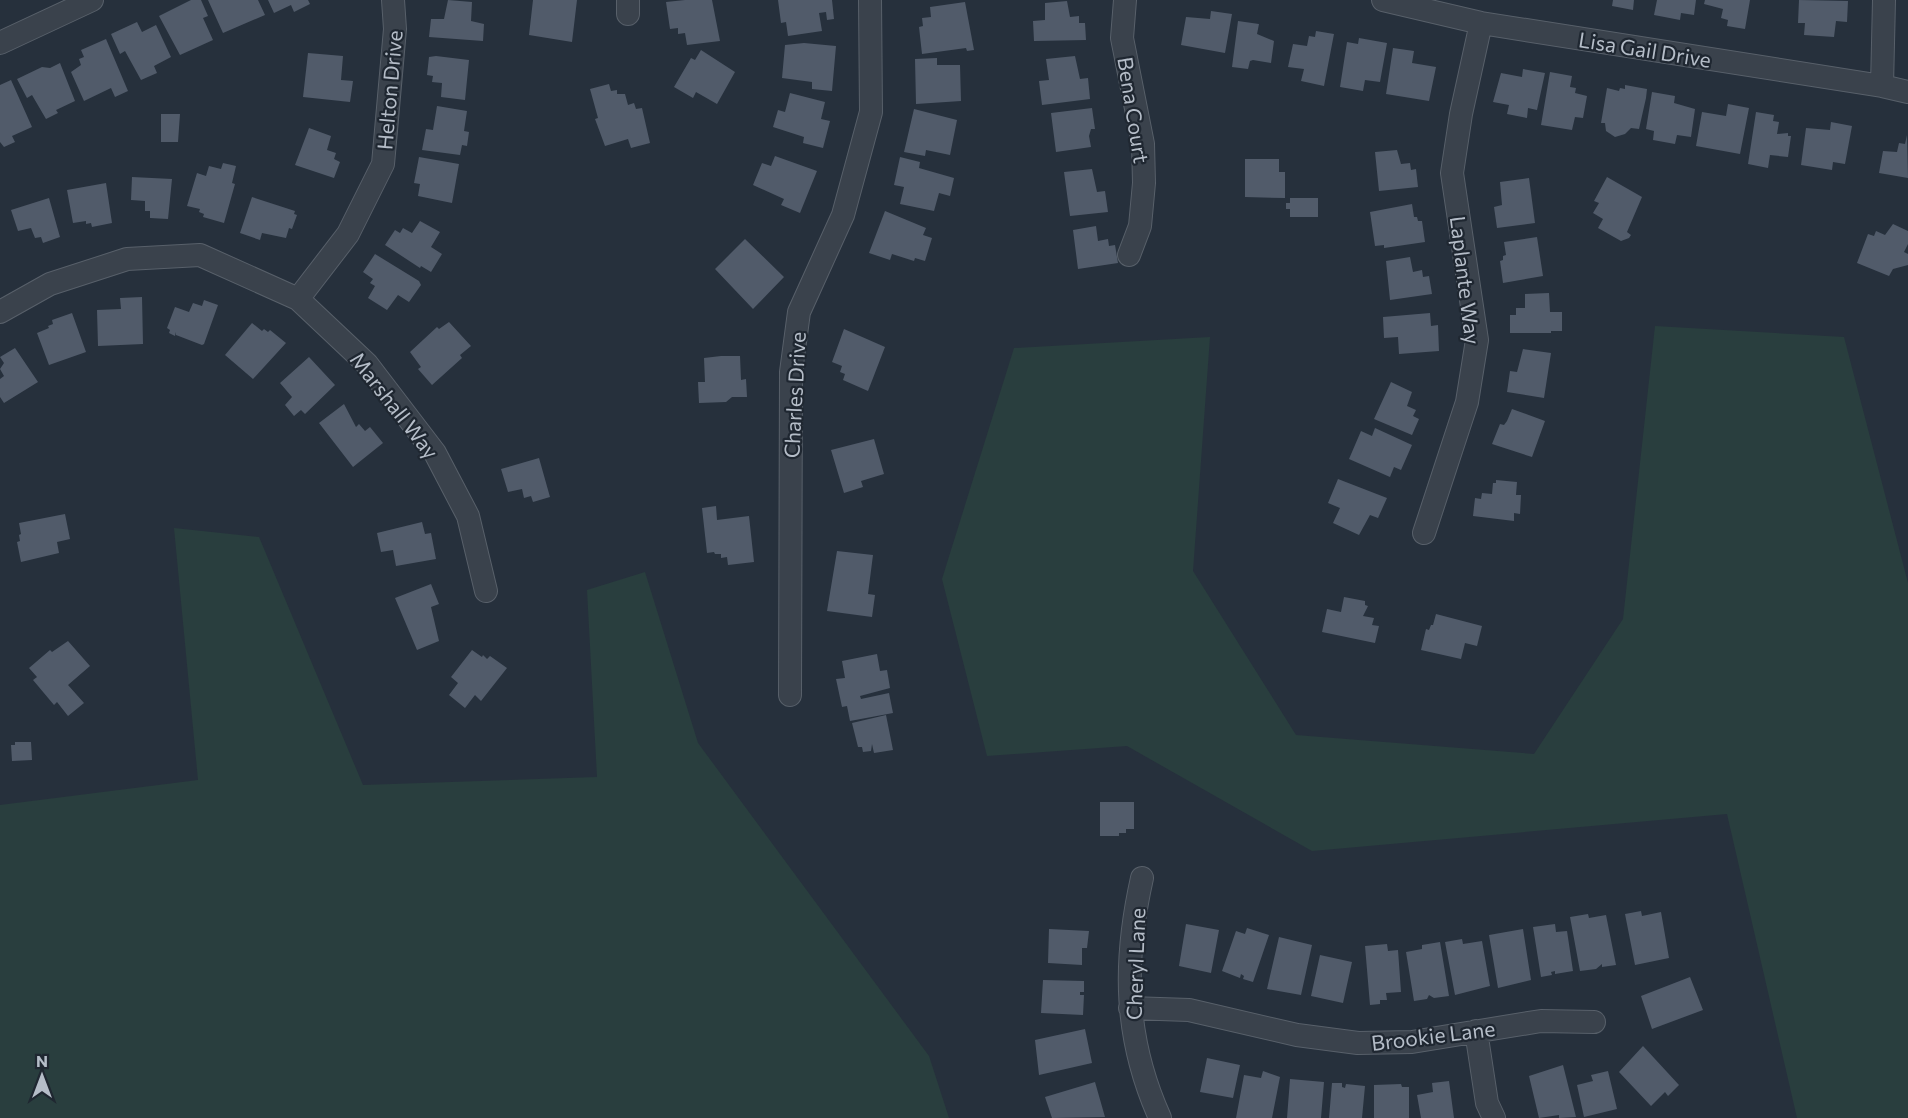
<svg xmlns="http://www.w3.org/2000/svg" width="1908" height="1118" font-family="Commissioner,sans-serif">
<style>
.green{fill:#293e3e}
.building{fill:#515b6a}
.lines{fill:none;stroke-linecap:round;stroke-linejoin:round}
.minor-casing{stroke:#58606a;stroke-width:24}
.minor{stroke:#3a424c;stroke-width:22}
.labels{text-anchor:middle;dominant-baseline:central;stroke-width:4.5;stroke-linejoin:round;paint-order:stroke}
.street-label{font-size:21px;fill:#b5bdc8;stroke:#1f2731}
</style>
<rect width="100%" height="100%" fill="#26303c"/>
<!-- green -->
<path class="green" d="M1655,326l189,11 64,246v535h-111l-70,-304 -415,37 -185,-105 -140,10 -45,-177 72,-231 196,-11 -17,234 103,164 238,19 89,-135z
M174,528l85,9 104,248 234,-8 -10,-187 58,-18 53,171 231,313 20,62h-949v-313l198,-25z"/>
<!-- building -->
<path class="building" d="M191,0h10l7,16 -5,2 10,22 -33,15 -21,-39z
M208,0h50l7,15 -42,18z
M268,0h40l2,4 -16,8 -3,-7 -17,8z
M448,0l24,2 -1,19 13,3 -1,17 -54,-4 2,-18h13z
M533,0h44l-5,42 -43,-7z
M685,0h27l8,41 -33,4 -2,-12 -7,1v-6l-8,1 -4,-27z
M778,0h54l2,19 -7,1 -1,-8 -7,1 3,18 -34,5 -2,-14 -5,1z
M1613,0h21l-1,10 -21,-4z
M1657,0h39l-2,15 -13,-2 -1,7 -26,-5z
M1705,0h45l-5,29 -18,-3 1,-6 -7,-2 2,-9 -19,-5z
M1799,0l49,1 -1,21 -11,-1 -2,16 -30,-2 1,-12h-7z
M1067,1l3,16 9,-1v7h6l1,17 -52,1 -1,-20 12,-1v-17z
M965,2l9,48 -7,1 -1,-3 -44,6 -3,-27 4,-1 -1,-8 9,-1 -1,-10z
M1211,11l21,3 -7,39 -44,-8 5,-28 24,2z
M1238,21l21,3 -2,10 17,7 -3,22 -18,-3 -3,1 -2,8 -16,-2z
M137,22l5,10 14,-7 15,32 -17,9 3,7 -16,7 -16,-29 -5,3 -9,-20z
M1316,31l18,3 -10,52 -23,-5 3,-12 -16,-2 5,-23 14,2 2,-10 6,1z
M1359,38l28,5 -7,39 -15,-2 -2,11 -23,-4 7,-45 11,2z
M106,39l22,52 -13,6 -4,-9 -27,13 -13,-29 10,-7 -2,-6 5,-2 -3,-7z
M804,43l32,3 -4,45 -20,-2v-7l-30,-4 3,-33z
M1393,48l21,3 -2,12 24,4 -7,34 -43,-7z
M701,50l34,22 -18,32 -21,-12 -3,6 -19,-11 17,-29 4,2z
M308,53l35,3 -2,24 12,1 -3,21 -47,-5z
M436,56l33,4 -4,40 -24,-3 1,-14 -10,-1 1,-6 -6,-1 2,-18z
M1075,56l5,23 8,-1 2,21 -48,6 -3,-24 10,-1 -3,-21z
M937,58v7h23l1,36 -45,3 -1,-45z
M60,63l15,38 -19,9 2,3 -12,6 -14,-24 -5,3 -10,-19 25,-12 8,1z
M1523,69l22,4 -8,37 -9,-2 -1,10 -20,-4 2,-9 -16,-3 8,-29 21,4z
M1550,72l22,4 -2,11 6,1 -1,5 12,3 -4,22 -8,-1 -3,13 -31,-5z
M11,80l21,47 -20,9 3,6 -11,5 -4,-5v-57z
M609,84l2,7 6,-1v4h8l3,11 6,-2 2,6 6,-1 8,35 -19,5 -3,-9 -23,7 -10,-27 3,-1 -8,-29z
M1625,85l22,4 -1,9 -7,31 -8,-1 -6,6 -10,3 -9,-6 -1,-8h-4l6,-35 12,3 1,-3 5,1z
M1652,92l23,4 -1,7 21,6 -4,28 -14,-2 -2,9 -22,-4 1,-9 -8,-2z
M790,93l35,9 -4,17 9,2 -7,27 -20,-5 1,-6 -31,-10 5,-17 7,2z
M1728,104l21,4 -9,46 -44,-8 6,-34 24,4z
M437,106l30,5 -3,20 5,1 -2,14 -5,-1 -2,10 -38,-5 4,-21 7,1z
M1092,108l3,21h-4l-2,7 2,11 -35,5 -5,-39z
M914,109l43,11 -7,35 -24,-5 -1,6 -21,-4z
M1756,112l18,3 -1,6 6,1 -2,12 11,-1v3h3l-3,21 -18,-2 -2,13 -20,-4z
M161,114h19l-2,28h-17z
M1831,122l21,4 -7,38 -12,-2 -1,8 -31,-5 5,-37 24,2z
M309,128l22,8 -4,14 9,3 -2,6 6,3 -6,16 -39,-13z
M1907,135l1,43 -29,-5 4,-22 14,1 2,-9 6,1z
M1397,150l4,14 9,-1 1,7 5,-1 2,18 -39,4 -4,-39z
M775,156l42,15 -17,42 -19,-8 3,-6 -31,-14 9,-22 9,3z
M419,157l40,7 -7,39 -34,-7 2,-12 -6,-1z
M900,157l20,5 -1,6 35,10 -4,18 -11,-3 -5,18 -34,-7 4,-17 -10,-2z
M1245,159h34v13h6v26l-40,-1z
M223,163l13,3 -4,17 3,1 -11,39 -21,-6 1,-3 -5,-2 1,-3 -13,-3 10,-33 9,3 3,-10 12,3z
M1092,169l5,23 8,-1 3,21 -38,4 -6,-44z
M132,177l40,2 -4,40 -18,-1v-7h-5v-10l-14,-1z
M1607,177l35,20 -15,35 4,3 -2,3 -8,3 -23,-13 5,-9 -10,-6 6,-10 -5,-2z
M1529,178l6,45 -38,5 -3,-21 8,-2 -2,-23z
M106,183l6,40 -20,4 -1,-4 -5,1v-3l-13,2 -6,-33z
M252,197l43,14 -1,3 3,1 -5,14 -3,-1 -3,10 -24,-5 -2,7 -20,-7z
M49,198l11,39 -17,6 -2,-6 -6,1 -4,-10 -13,3 -7,-21z
M1290,198h28v19h-28v-8h-4v-6h4z
M1412,204l2,13h3l1,4h4l3,21 -41,6v-3l-9,1 -5,-34z
M885,211l41,17 -3,7 9,3 -7,23 -10,-3 -1,3 -22,-7 -2,6 -21,-7z
M420,221l20,11 -9,15 11,7 -11,18 -10,-6 -1,2 -35,-23 10,-15 5,3 3,-5 9,5z
M1893,224l15,7v13l-4,8 4,2v11l-15,4 -4,7 -32,-13 11,-29 6,2 2,-5 9,4z
M1096,226l2,15 10,-2 1,7 6,-1 3,18 -40,6 -5,-39z
M1537,237l6,39 -40,7 -3,-22 3,-1v-4l3,-1 -2,-13z
M745,239l39,38 -31,32 -38,-40z
M375,254l44,27 2,4 -12,17 -11,-7 -11,15 -19,-12 7,-12 -5,-3 3,-4 -10,-7z
M1410,257l3,15 9,-2 1,7 6,-1 3,18 -42,6 -4,-39z
M1549,293l1,19h12v19h-11v2h-41v-18h6v-7h9v-14z
M142,297l1,47 -45,2 -1,-36 24,-1 -1,-11z
M204,300l14,5 -14,39 -2,1 -26,-10v-3l-1,4 -6,-3 1,-3 -3,-2 8,-21 14,5 4,-9 9,3z
M72,313l14,39 -37,13 -12,-32 12,-5 -1,-2 5,-2 -1,-4z
M1430,313l1,13 7,-1 1,26 -40,3 -1,-17 -14,1 -1,-21z
M449,322l22,24 -11,9 2,3 -30,27 -14,-16 3,-2 -11,-15 27,-25 2,2z
M252,323l10,8 2,-2 4,3 2,-2 16,13 -33,36 -28,-24z
M844,329l41,18 -17,44 -25,-11 2,-6 -5,-2 2,-6 -10,-4z
M15,348l23,34 -34,21 -4,-6v-18l4,-3 -4,-7 4,-6 -4,-6z
M1523,349l28,4 -7,45 -37,-6 3,-21 7,1z
M721,356h19l1,24 5,-1 1,18h-15l-6,5 -27,1 -1,-21h7l-1,-24z
M309,357l26,28 -30,29 -4,-4 -7,6 -9,-11 7,-8 -12,-14z
M1391,382l21,10 -5,14 9,4 -3,6 6,3 -7,16 -38,-16z
M344,404l12,23 3,-3 6,7 5,-4 13,16 -30,24 -34,-44z
M1512,409l33,12 -13,36 -40,-13 8,-20 4,1 3,-4z
M1375,428l37,17 -11,25 -7,-3 -4,10 -41,-18 12,-28 11,5z
M874,439l10,35 -23,7 2,6 -19,6 -13,-43z
M539,458l11,39 -17,5 -2,-6 -7,2 -2,-9 -14,3 -7,-23z
M1338,479l49,19 -9,20 -8,-3 -11,20 -26,-12 7,-15 -12,-5z
M1496,480l21,2 -1,13h5l-1,19 -6,-1v8l-41,-5 2,-18 6,1 1,-6 10,1 1,-11h3z
M716,506l1,14 32,-4 5,46 -26,3 -1,-8 -6,1v-4h-6l-1,-2 -7,1 -5,-45z
M65,514l5,25 -13,3 2,11 -38,9 -4,-20 3,-1 -1,-6 2,-1 -2,-11z
M422,522l3,12 6,-1 5,26 -40,7 -3,-16 -12,2 -4,-19z
M837,551l36,4 -5,39 7,1 -3,22 -45,-6z
M431,584l8,20 -8,3 8,34 -22,9 -22,-52z
M1344,597l21,4v4l3,1 -5,10 11,2 -2,7 7,1 -4,17 -53,-11 5,-23 14,3z
M1436,614l46,12 -5,20 -12,-3 -4,16 -40,-9 5,-21 3,1 2,-5h2z
M68,641l22,25 -22,19 16,18 -16,13 -11,-14 -3,3 -21,-25 4,-3 -8,-9 21,-18 2,2z
M472,650l10,7 1,-2 4,4 3,-3 17,12 -26,33 -6,-6 -10,13 -16,-13 9,-12 -7,-6z
M877,654l3,17 7,-1 3,18 -30,8 1,3 28,-6 4,20 -43,8 -3,-15 -5,1 -6,-28 9,-1 -3,-17z
M886,715l7,35 -19,3 -2,-9 -1,7 -8,1 -1,-5h-4l-6,-24z
M15,742h16l1,18 -20,1 -1,-16h4z
M1100,802h34v27h-8v4h-7v3h-19z
M1641,911l1,5 19,-4 8,46 -34,7 -10,-51z
M1588,914l1,4 17,-3 10,50 -14,2v-3l-6,5 -16,2 -10,-54z
M1186,924l33,6 -8,43 -32,-7z
M1555,924l1,8 11,-1 6,40 -18,3v-3l-4,1 1,3 -11,2 -8,-50z
M1247,928l22,7 -16,47 -10,-3 1,-3 -3,-2 -1,4 -18,-7 14,-40 9,3z
M1049,929l40,2 -2,17h-5v17l-34,-2z
M1523,929l8,51 -33,8 -9,-53z
M1279,937l33,8 -11,50 -34,-6z
M1462,939l1,5 19,-3 8,45 -35,9 -10,-53z
M1440,942l9,54 -15,2 -5,-3 -2,4 -13,2 -8,-49 16,-3v-4z
M1387,944l1,7 10,-1 3,42 -15,1 1,7h-7v4l-10,1 -5,-59z
M1320,955l32,7 -9,41 -32,-7z
M1690,977l13,33 -51,19 -11,-33z
M1043,980l41,1v11h-4v3h4l-1,20 -42,-2z
M1085,1029l7,34 -53,12 -4,-35z
M1643,1046l36,39 -11,11 -3,-4 -14,14 -32,-34z
M1207,1058l33,7 -7,33 -33,-6z
M1563,1065l13,52 -17,1v-3l-20,3 -10,-42z
M1263,1071l17,6 -8,41h-36l8,-43 17,3z
M1608,1071l9,38 -33,8 -7,-32 16,-4 -2,-6z
M1290,1079l34,3 -3,36h-34z
M1449,1081l5,37h-33l-4,-23 16,-3 -1,-9z
M1095,1082l10,35 -53,1 -7,-21z
M1332,1083h10v4l3,1 1,-4 19,2 -3,32h-33z
M1401,1084l1,3h7v31h-35v-33z"/>
<g class="lines">
<defs>
<path id="minor" d="M1125,0l-3,38 21,106 1,39 -4,43 -11,29
M1383,0l98,23 401,63 26,6
M628,14v-14
M0,43l92,-43
M1882,86l2,-86
M298,299l50,-65 35,-70 12,-135 -2,-29
M0,312l50,-28 77,-25 73,-4 98,44 69,65 68,89 33,63 18,75
M1424,533l43,-131 10,-62 -25,-167 9,-59 20,-91
M790,695l1,-323 8,-60 44,-97 28,-103 -1,-112
M1142,878c-19,85 -18,160 18,240
M1130,1008l59,2 108,25 61,8 54,-1 129,-21 53,1
M1476,1031l11,72 7,15"/>
</defs>
<!-- minor casing -->
<use href="#minor" class="minor-casing"/>
<!-- minor -->
<use href="#minor" class="minor"/>
</g>
<g class="labels">
<!-- street labels -->
<g class="street-label">
<text transform="translate(1645 49) rotate(9)">Lisa Gail Drive</text>
<text transform="translate(389 90) rotate(-85)">Helton Drive</text>
<text transform="translate(1134 110) rotate(81)">Bena Court</text>
<text transform="translate(1466 280) rotate(83)">Laplante Way</text>
<text transform="translate(794 395) rotate(-87)">Charles Drive</text>
<text transform="translate(395 405) rotate(52)">Marshall Way</text>
<text transform="translate(1135 964) rotate(-88)">Cheryl Lane</text>
<text transform="translate(1433 1035) rotate(-7)">Brookie Lane</text>
</g>
</g>
<!-- north arrow -->
<g transform="translate(42 1076)" stroke="#1f2731" stroke-width="4.5" paint-order="stroke">
<path d="M0-4.5L10 22L0 15L-10 22Z" fill="#b5bdc8"/>
<text y="-9" font-size="16" font-weight="bold" text-anchor="middle" fill="#b5bdc8">N</text>
</g>
</svg>
